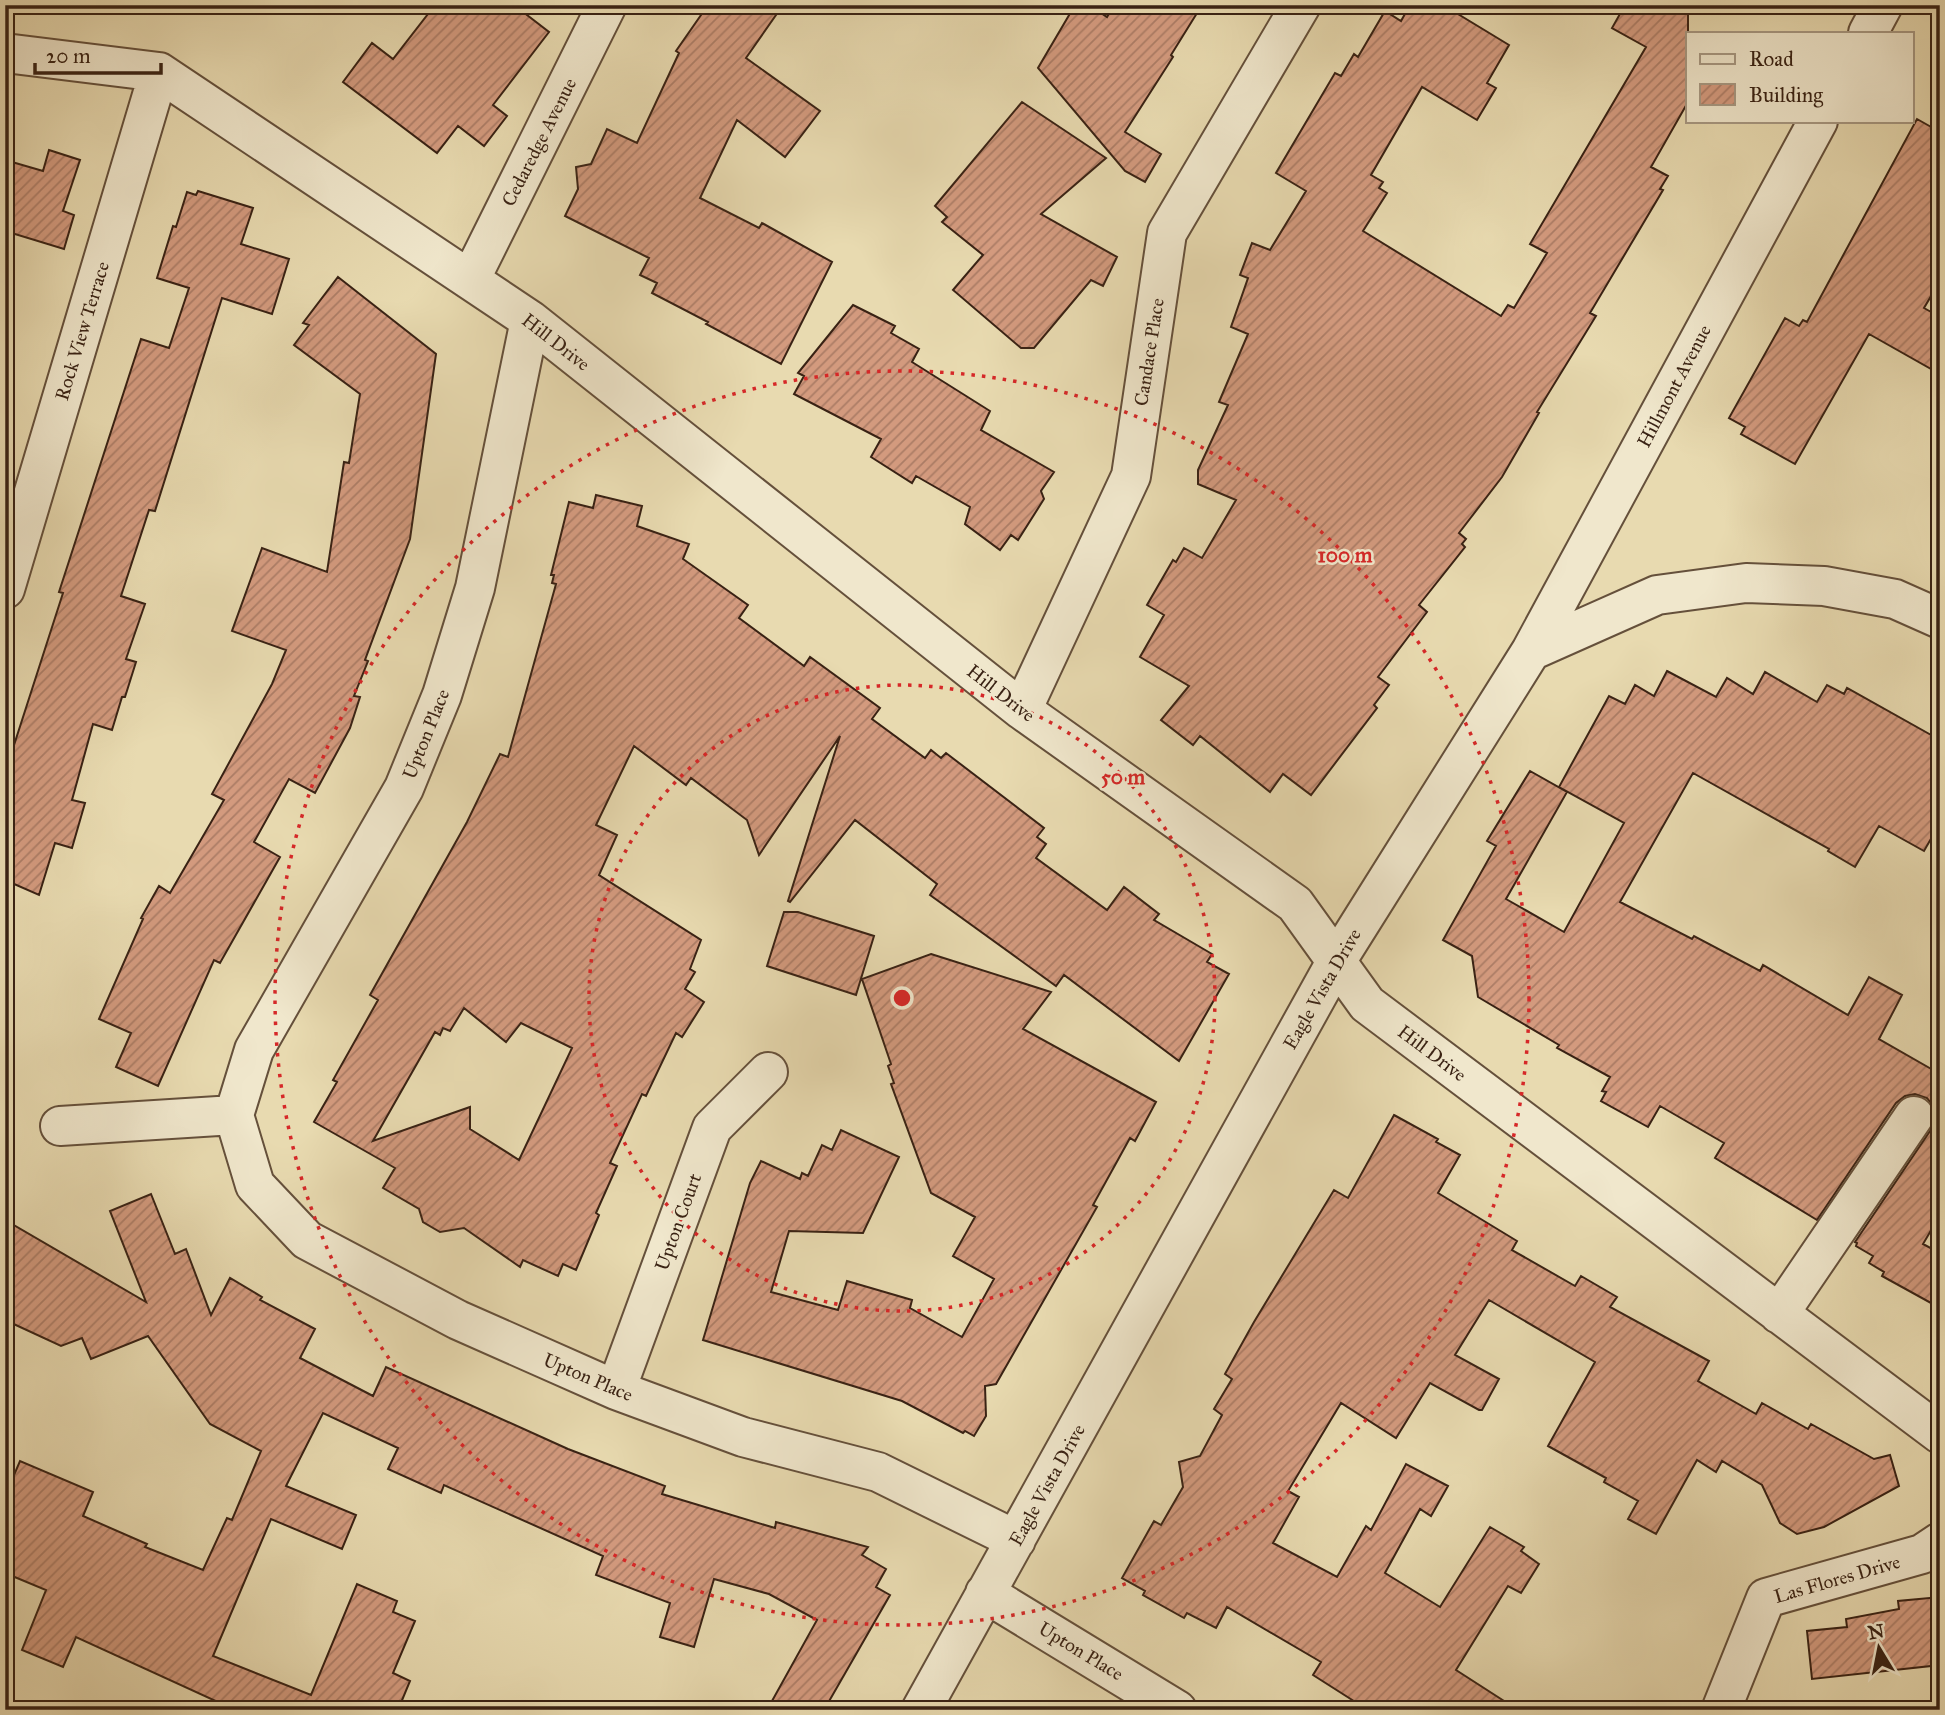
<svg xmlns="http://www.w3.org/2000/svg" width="1945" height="1715" font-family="'IM FELL Great Primer',serif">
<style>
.building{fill:url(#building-hatch);stroke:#392214;stroke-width:2;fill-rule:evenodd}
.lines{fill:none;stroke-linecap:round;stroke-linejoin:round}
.minor-casing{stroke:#65503b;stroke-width:42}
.minor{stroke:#f0e7cc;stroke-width:38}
.ring{fill:none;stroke:#d62828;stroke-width:3.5;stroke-dasharray:3.5 7}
.labels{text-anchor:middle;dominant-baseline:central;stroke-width:5;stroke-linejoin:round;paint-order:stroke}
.street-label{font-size:19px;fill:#392214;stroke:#f0e7cc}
.centre{fill:#d62828;stroke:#f0e7cc;stroke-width:3.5}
.ring-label{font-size:21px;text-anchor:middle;font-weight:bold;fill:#d62828;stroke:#f0e7cc;stroke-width:5;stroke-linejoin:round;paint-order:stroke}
</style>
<defs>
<pattern id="building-hatch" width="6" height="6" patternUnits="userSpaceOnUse" patternTransform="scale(1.75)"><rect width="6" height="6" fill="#d39a7e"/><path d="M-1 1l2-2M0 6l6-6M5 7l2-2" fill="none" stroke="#ac7d66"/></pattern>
</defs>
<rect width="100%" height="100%" fill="#e8dab0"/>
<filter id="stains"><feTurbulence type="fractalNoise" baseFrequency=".00286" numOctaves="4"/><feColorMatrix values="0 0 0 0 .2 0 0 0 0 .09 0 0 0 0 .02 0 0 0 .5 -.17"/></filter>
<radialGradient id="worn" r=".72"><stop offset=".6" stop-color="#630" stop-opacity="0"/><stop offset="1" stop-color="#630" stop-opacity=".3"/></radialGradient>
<!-- building -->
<path class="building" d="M435,5h79l35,27 -56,73 14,11 -23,30 -26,-20 -21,27 -94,-71 29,-39 21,16z
M708,5h75l-37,53 74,53 -35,46 -48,-37 -37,78 59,30 3,-5 70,39 -51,102 -75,-40 2,-2 -56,-29 5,-10 -17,-8 9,-17 -84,-42 13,-27 -2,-22 15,-3 16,-35 30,14 42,-90 -3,-2z
M1075,5h14l18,12 7,-12h88l-31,50 2,2 -48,75 36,22 -16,28 -20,-11 -87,-103z
M1410,5h33l66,40 -22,38 9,5 -19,32 -55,-33 -51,88 12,7 -4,6 8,5 -24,38 138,85 7,-11 6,3 33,-55 -17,-9 116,-197 -34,-19 13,-23h63v97l-37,65 17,9 -8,13 3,1 -73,123 6,3 -59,96 2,1 -37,64 -43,56 7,6 -4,5 3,3 -46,58 8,7 -49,65 11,8 -15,20 3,3 -66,87 -28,-21 -13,18 -70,-56 -7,9 -32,-25 28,-34 -49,-29 24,-42 -17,-10 26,-45 3,2 8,-14 18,10 34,-58 -38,-16v-14l30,-65 -9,-3 29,-68 -17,-7 17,-49 -8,-3 12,-32 18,7 36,-59 -30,-18 59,-100 6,3 13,-22 4,3 27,-46 16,10z
M1022,102l84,56 -65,56 76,43 -14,29 -12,-6 -57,68h-13l-68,-58 30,-35 -41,-33 5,-5 -12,-11z
M1917,119l23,13v149l-16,27 16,9v57l-71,-40 -74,130 -54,-30 4,-7 -16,-9 56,-100 14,8 4,-6 4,2z
M49,150l31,10 -17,51 11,4 -10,34 -59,-18v-48l7,-21 31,9z
M198,191l55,17 -12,36 48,15 -17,55 -50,-16 -67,213 -6,-1 -28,86 24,8 -19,55 10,3 -11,35h-3l-10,33 -19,-6 -21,76 13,3 -13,45 -17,-5 -16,52 -34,-15v-56l9,-30 -9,-2v-19l58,-180 -4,-1 82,-253 28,9 20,-60 -32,-10 16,-52 3,1 11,-35 9,3z
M338,277l98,77 -26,185 -45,121 3,1 -14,35 6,1 -10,31 -35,65 -26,-14 -35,63 26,15 -60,106 -6,-3 -56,126 -42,-19 15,-34 -32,-14 44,-100 -2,-1 18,-32 11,7 54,-93 -12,-6 60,-110 14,-34 -54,-19 30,-83 65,24 17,-110 5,1 11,-69 -66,-49 15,-20 -6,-2z
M853,305l42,21 -4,7 28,16 -7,13 78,49 -9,19 73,42 -13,19 3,8 -26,41 -7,-5 -11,15 -35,-26 5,-17 -54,-31 -4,7 -41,-26 10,-18 -87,-45 10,-18 -6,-3z
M596,495l46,11 -5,20 52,18 -6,15 65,46 -9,13 65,48 6,-9 70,51 -8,11 53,39 6,-8 10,8 5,-5 98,75 -7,9 9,7 -10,14 71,52 17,-23 35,27 -5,6 58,34 -5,8 22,12 -50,87 -115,-86 -8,11 -126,-91 7,-11 -82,-64 -65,82 -2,-1 52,-165 -81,119 -12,-35 -56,-42 -5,7 -52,-39 -38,79 21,10 -18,40 102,65 -11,29 5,3 -10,17 19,13 -22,35 -6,-4 -30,63 -4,-2 -32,69 7,3 -21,47 3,2 -23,55 -13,-6 -5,12 -35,-16 -3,7 -56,-39 -24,4 -17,-10 -4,-13 -36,-21 12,-20 -81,-46 23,-40 -4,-2 45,-80 -8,-5 97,-173 33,-68 8,3 48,-173 -4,-1 2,-8h-3l18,-73 24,6zM464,1008l42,34 15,-19 51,25 -53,112 -49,-31v-22l-97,34 62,-109 5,3 3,-7 7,3z
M1667,671l49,26 11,-19 26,16 12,-22 52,30 10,-17 17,9 3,-6 93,52v83l-16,28 -45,-25 -24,41 -27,-16 1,-2 -136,-76 -73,129 72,37 2,-3 66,35 3,-6 85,50 21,-38 33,18 -23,44 61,35v141l-17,29 17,9v55l-58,-32 2,-4 -15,-9 4,-7 -17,-10 1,-3 -2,-1 77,-114 4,-11 -2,-10 -7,-9 -12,-4 -10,2 -9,7 -79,117 -102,-62 9,-15 -64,-37 -12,21 -47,-26 5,-9 -4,-1 8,-14 -53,-29 2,-3 -81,-48 -6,-41 -29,-16 53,-94 -9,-5 43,-70 37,21 -61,107 58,33 60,-109 -65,-36 50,-91 16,8 10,-19 19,11z
M784,912h14l76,24 -18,59 -89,-29z
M931,954l120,38 -28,37 133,73 -21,39 -5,-3 -37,67 4,2 -101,177 -11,2 1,30 -12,20 -9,-5 -2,2 -61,-32 -199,-61 47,-157 11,-22 39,18 2,-6 6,3 14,-31 10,5 9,-20 58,27 -36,76 -74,-2 -18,61 67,18 9,-29 65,19 -2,8 52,29 32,-58 -41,-23 22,-39 -44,-24 -40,-109 3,-1 -6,-17 3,-2 -29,-85z
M1394,1115l44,24 -2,3 24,13 -22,38 79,48 -5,9 63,36 6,-10 36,21 -7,10 99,54 -11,20 58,33 6,-11 46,26 3,-5 63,35 16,-4 9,31 -75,41 -27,7 -17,-11 -18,-38 -40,-24 -6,11 -19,-12 -41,74 -28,-15 10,-18 -34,-19 2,-4 -58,-32 47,-84 -106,-62 -34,55 44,24 -17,31h-3l-49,-27 -34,55 -55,-35 -53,88 11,6 -26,46 64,34 29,-51 5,4 35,-66 42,22 -17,30 -11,-7 -35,64 55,34 50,-80 34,20 -3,4 18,13 -18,29 -13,-7 -52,84 62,40h-150l-55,-35 8,-13 -94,-55 -11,21 -29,-15 -3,5 -41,-23 2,-4 -23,-13 32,-57 7,4 22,-38 -4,-25 21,-6 22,-41 -8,-6 18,-30 -7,-5 29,-52 80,-132 14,8z
M151,1194l24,60 11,-5 25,66 19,-37 32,19 -2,3 55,29 -15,29 73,38 13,-29 182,82 97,37 -3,8 113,34 1,-6 92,25 -6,8 24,14 -10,18 14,8 -66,115h-57l50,-90 -48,-26 -55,-15 -20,68 -34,-10 10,-34 -74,-28 7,-19 -159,-71 -3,8 -53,-24 10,-21 -75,-35 -37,73 70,29 -14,34 -71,-30 -58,137 98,39 46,-111 40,17 -4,11 22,9 -22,52 17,8 -12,29h-183l3,-8 -142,-65 -13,30 -41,-17 24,-60 -41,-17v-77l15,-35 73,31 -10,24 64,28 -2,3 58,23 24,-52 5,2 29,-69 -51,-27 -62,-88 -57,23 -9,-21 -21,8 -56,-26v-100l141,82 -36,-91z
M1940,1597v68l-128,14 -5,-48 40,-4 -1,-8 53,-10 -1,-8z"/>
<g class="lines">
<defs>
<path id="minor" d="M1868,33l15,-28
M5,53l154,19 371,248 492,390 273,194 72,100 573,430
M470,280l137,-275
M5,589l154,-517
M1531,651l287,-530
M1022,710l109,-234 36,-243 134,-228
M234,1115l20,-65 150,-262 38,-93 33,-107 55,-268
M60,1126l174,-11 21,70 52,55 151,80 158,70 127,47 135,35 138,68
M1779,1314l135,-198
M616,1390l96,-262 56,-56
M985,1593l192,117
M921,1710l416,-750 194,-309 126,-56 89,-12 78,3 71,13 45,20
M1721,1710l45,-112 156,-44 18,-12"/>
</defs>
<!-- minor casing -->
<use href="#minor" class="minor-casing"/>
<!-- minor -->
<use href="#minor" class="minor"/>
</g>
<!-- distance rings -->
<g class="ring">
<circle cx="902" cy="998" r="313"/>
<circle cx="902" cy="998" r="627"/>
</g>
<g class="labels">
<!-- street labels -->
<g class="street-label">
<text transform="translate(539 142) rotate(-63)">Cedaredge Avenue</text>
<text transform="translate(82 331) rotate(-73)">Rock View Terrace</text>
<text transform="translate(556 342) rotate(38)">Hill Drive</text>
<text transform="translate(1149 352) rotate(-81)">Candace Place</text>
<text transform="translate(1674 386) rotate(-62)">Hillmont Avenue</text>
<text transform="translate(1001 693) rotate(38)">Hill Drive</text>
<text transform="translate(426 734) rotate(-68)">Upton Place</text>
<text transform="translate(1322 989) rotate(-60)">Eagle Vista Drive</text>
<text transform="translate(1432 1053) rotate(37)">Hill Drive</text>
<text transform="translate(678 1222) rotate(-70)">Upton Court</text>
<text transform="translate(588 1377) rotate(23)">Upton Place</text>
<text transform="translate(1047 1485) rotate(-61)">Eagle Vista Drive</text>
<text transform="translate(1837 1579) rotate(-16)">Las Flores Drive</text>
<text transform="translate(1081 1651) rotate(31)">Upton Place</text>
</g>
</g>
<circle cx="902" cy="998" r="10" class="centre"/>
<g class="ring-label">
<text x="1345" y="562">100 m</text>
<text x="1123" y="784">50 m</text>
</g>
<!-- margin -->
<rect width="1945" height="1715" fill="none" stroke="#e8dab0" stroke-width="28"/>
<rect x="7" y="7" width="1931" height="1701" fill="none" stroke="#392214" stroke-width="3.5"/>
<rect x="14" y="14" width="1917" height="1687" fill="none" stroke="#392214" stroke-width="2"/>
<!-- legend -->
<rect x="1686" y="32" width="228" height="91" fill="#f0e7cc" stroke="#a79882" stroke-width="2"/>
<rect x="1700" y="54" width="35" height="10" fill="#f0e7cc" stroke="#a79882" stroke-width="2"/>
<text x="1749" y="66" font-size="21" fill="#392214">Road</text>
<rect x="1700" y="84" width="35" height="21" fill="url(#building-hatch)" stroke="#a79882" stroke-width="2"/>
<text x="1749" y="102" font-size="21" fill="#392214">Building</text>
<!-- north arrow -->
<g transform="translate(1879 1648) rotate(350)" stroke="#f0e7cc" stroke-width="5" paint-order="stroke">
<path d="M0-5L12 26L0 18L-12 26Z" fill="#392214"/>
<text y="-10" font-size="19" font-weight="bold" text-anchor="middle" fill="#392214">N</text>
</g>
<!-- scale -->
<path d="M35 63v10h126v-10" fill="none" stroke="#392214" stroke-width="3.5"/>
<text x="46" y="63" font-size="21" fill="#392214" stroke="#f0e7cc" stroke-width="5" paint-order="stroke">20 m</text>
<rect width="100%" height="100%" filter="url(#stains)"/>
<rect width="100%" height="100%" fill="url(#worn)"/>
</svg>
